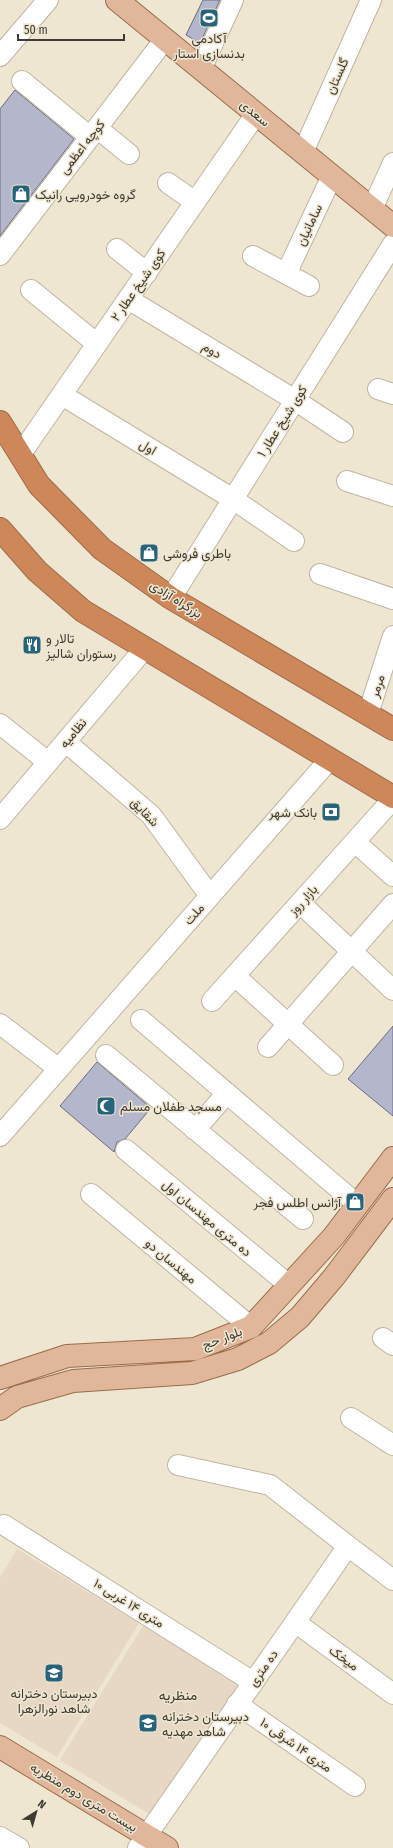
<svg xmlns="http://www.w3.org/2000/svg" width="393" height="1848" font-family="'Fira Sans Condensed',Vazirmatn,sans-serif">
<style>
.education{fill:#e7d8c5}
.building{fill:#b4b6cc;stroke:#6b6d80}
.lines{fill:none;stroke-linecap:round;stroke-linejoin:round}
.minor-casing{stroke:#bfb6a2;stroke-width:22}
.major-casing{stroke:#9b6c4b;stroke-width:24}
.highway-casing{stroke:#9b6c4b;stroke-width:24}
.minor{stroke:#fff;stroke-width:20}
.major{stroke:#e1b79b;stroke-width:22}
.highway{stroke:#cd8758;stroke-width:22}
.labels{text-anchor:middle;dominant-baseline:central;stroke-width:3;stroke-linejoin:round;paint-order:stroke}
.poi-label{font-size:13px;fill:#3e3b32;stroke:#efe6d1;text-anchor:start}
.street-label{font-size:13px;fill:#3e3b32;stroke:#efe6d1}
.neighbourhood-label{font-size:14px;fill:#3e3b32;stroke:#efe6d1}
</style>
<rect width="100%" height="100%" fill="#efe6d1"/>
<!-- education -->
<path class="education" d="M17,1549l122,74 -82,134 -57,-34v-145z
M143,1626l97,60 -89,129 -91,-55z"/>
<!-- building -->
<path class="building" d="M203,0h17l-20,43 -14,-8z
M15,90l59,49 -74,97v-127z
M393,1026v90l-45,-37z
M97,1062l54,46 -26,31 -8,3 -3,10 -54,-46z"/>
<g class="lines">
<defs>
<path id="minor" d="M0,56l48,-56
M201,69l32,-69
M22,81l68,56
M97,128l32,26
M303,152l68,-152
M168,183l27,19
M372,209l21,-46
M117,249l30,24
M0,255l165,-216
M253,256l56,30
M286,274l46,-98
M31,290l66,54
M128,299l167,101 48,32
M378,389l15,5
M62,395l171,104 61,42
M20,455l236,-341
M347,481l46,15
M320,574l73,25
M171,598l222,-354
M368,714l25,-78
M0,724l48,38
M66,742l85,73 59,81
M0,819l145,-171
M355,842l38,34
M300,903l93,87
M235,976l98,89
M212,1001l181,-202
M141,1020l217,185
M0,1024l59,45
M268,1047l125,-143
M106,1055l197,164
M195,1130l32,-37
M0,1136l330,-377
M126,1150l163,135
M91,1194l160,133
M383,1338l10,7
M351,1418l42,27
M178,1465l92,20 78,61
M4,1525l249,157
M295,1622l98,72
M237,1704l118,82
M0,1837l19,11
M138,1848l210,-302 45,34"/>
<path id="major" d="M117,0l276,226
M0,1378l67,-22 128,-7 56,-22 83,-91 59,-78
M0,1409l17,-12 56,-16 119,-8 46,-14 31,-16 31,-26 34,-40 59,-78
M0,1747l167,101"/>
<path id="highway" d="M0,422l39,63 63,64 69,49 222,131
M0,529l37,42 46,40 310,186"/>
</defs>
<!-- minor casing -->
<use href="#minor" class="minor-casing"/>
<!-- major casing -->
<use href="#major" class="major-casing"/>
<!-- highway casing -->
<use href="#highway" class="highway-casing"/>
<!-- minor -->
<use href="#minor" class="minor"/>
<!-- major -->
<use href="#major" class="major"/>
<!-- highway -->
<use href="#highway" class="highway"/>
</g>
<!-- icons -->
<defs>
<symbol id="stadium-square" viewBox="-11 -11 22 22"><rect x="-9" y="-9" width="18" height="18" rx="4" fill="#27647b" stroke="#efe6d1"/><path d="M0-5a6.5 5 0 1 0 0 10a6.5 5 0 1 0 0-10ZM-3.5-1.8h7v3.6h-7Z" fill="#fff"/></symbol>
<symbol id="shop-square" viewBox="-11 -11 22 22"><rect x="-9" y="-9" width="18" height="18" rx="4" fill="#27647b" stroke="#efe6d1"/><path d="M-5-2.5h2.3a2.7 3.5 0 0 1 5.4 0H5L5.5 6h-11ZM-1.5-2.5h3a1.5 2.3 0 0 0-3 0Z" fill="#fff"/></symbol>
<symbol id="restaurant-square" viewBox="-11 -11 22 22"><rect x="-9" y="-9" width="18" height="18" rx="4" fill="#27647b" stroke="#efe6d1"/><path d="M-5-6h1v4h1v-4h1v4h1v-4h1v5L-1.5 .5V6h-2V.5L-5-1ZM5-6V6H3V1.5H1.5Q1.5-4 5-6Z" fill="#fff"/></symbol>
<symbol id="bank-square" viewBox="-11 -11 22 22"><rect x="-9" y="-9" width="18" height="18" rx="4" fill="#27647b" stroke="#efe6d1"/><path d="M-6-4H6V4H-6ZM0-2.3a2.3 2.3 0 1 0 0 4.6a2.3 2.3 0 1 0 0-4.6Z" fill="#fff"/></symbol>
<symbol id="mosque-square" viewBox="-11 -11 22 22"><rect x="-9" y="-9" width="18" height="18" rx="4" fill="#27647b" stroke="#efe6d1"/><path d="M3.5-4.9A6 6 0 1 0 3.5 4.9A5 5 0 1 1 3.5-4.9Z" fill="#fff"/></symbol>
<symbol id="school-square" viewBox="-11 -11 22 22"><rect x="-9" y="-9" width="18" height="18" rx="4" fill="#27647b" stroke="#efe6d1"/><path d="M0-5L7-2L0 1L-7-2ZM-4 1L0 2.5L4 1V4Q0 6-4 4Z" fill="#fff"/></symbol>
</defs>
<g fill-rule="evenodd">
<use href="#stadium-square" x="198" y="7" width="22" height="22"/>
<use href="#shop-square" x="10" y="183" width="22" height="22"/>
<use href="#shop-square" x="138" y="542" width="22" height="22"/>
<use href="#restaurant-square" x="21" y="634" width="22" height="22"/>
<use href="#bank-square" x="320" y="801" width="22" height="22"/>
<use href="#mosque-square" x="95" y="1095" width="22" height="22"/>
<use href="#shop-square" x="344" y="1191" width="22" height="22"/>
<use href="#school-square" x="43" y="1662" width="22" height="22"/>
<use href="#school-square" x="137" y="1712" width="22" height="22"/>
</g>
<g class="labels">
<!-- poi labels -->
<g class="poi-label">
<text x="209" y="38" text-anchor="middle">آکادمی<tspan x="209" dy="15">بدنسازی استار</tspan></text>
<text x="35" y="194">گروه خودرویی رانیک</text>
<text x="163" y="553">باطری فروشی</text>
<text x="46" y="638">تالار و<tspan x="46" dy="15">رستوران شالیز</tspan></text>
<text x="317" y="812" text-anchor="end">بانک شهر</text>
<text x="120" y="1106">مسجد طفلان مسلم</text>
<text x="341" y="1202" text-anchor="end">آژانس اطلس فجر</text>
<text x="54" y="1693" text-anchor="middle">دبیرستان دخترانه<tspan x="54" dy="15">شاهد نورالزهرا</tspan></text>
<text x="162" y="1716">دبیرستان دخترانه<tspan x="162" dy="15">شاهد مهدیه</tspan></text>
</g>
<!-- street labels -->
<g class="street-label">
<text transform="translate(337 76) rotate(-66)">گلستان</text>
<text transform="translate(255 113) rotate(39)">سعدی</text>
<text transform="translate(82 147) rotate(-52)">کوچه اعظمی</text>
<text transform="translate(309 225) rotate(-65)">سامانیان</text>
<text transform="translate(138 285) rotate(-55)">کوی شیخ عطار ۲</text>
<text transform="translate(212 350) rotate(31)">دوم</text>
<text transform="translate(282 421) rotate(-58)">کوی شیخ عطار ۱</text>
<text transform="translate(148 447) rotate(31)">اول</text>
<text transform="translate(176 599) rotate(32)">بزرگراه آزادی</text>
<text transform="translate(377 686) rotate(-72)">مرمر</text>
<text transform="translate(73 733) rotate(-50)">نظامیه</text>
<text transform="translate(145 812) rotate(46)">شقایق</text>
<text transform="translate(303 900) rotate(-48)">بازار روز</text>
<text transform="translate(194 914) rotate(-49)">ملت</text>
<text transform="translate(207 1218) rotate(40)">ده متری مهندسان اول</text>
<text transform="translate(171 1261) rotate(40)">مهندسان دو</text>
<text transform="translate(222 1338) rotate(-21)">بلوار حج</text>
<text transform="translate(129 1603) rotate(32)">۱۰ متری ۱۴ غربی</text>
<text transform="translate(344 1658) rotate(36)">میخک</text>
<text transform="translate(263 1668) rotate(-55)">ده متری</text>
<text transform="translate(296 1745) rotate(35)">۱۰ متری ۱۴ شرقی</text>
<text transform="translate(84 1797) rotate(31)">بیست متری دوم منظریه</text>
</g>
<!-- neighbourhood labels -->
<g class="neighbourhood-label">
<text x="178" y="1695">منظریه</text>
</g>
</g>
<!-- north arrow -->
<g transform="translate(36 1812) rotate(37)" stroke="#efe6d1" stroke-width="3" paint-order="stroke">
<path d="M0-3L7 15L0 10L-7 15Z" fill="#3e3b32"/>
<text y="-6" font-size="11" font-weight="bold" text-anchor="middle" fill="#3e3b32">N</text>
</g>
<!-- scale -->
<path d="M18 34v6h106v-6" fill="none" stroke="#3e3b32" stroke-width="2"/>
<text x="24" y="34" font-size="12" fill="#3e3b32" stroke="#efe6d1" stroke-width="3" paint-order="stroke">50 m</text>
</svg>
